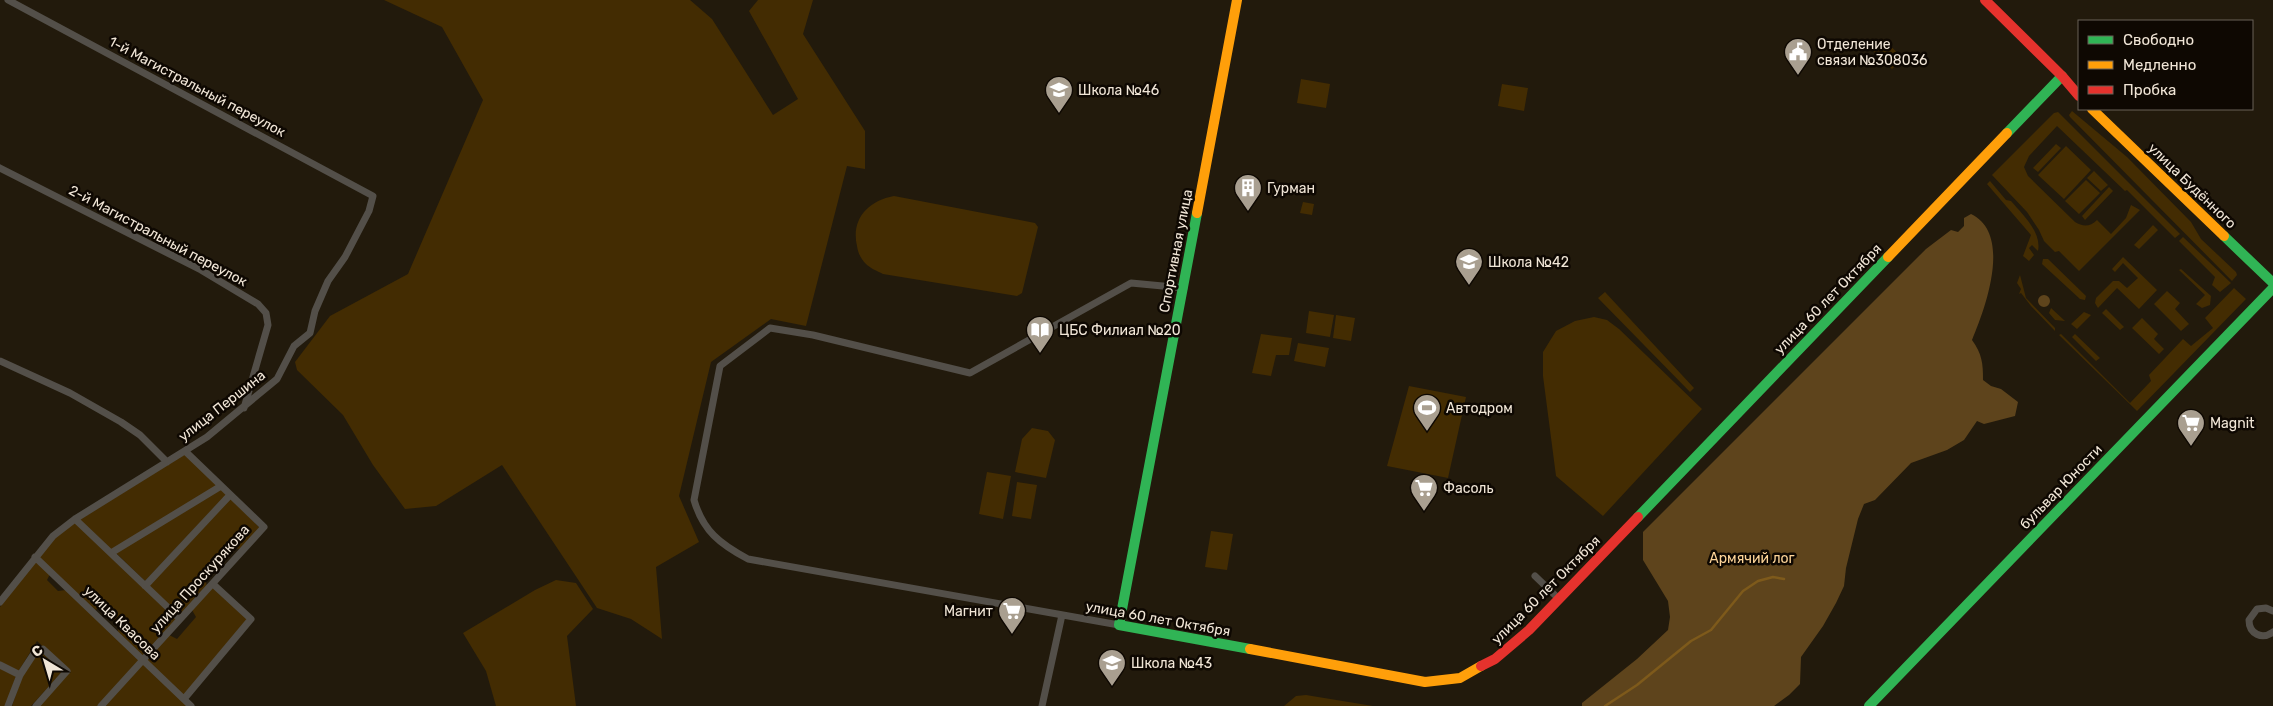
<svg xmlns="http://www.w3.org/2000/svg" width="2273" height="706" font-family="Rubik,sans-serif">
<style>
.green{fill:#432c02}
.forest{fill:#5e441c}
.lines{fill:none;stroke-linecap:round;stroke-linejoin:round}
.stream{stroke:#7e5a1b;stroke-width:2.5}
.street{stroke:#534f49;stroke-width:7}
.fast{stroke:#30b455;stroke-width:10}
.slow{stroke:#ff9f0a;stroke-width:10}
.jam{stroke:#e5322d;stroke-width:10}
.labels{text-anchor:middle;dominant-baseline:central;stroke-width:5;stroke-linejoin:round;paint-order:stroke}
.poi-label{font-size:14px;fill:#f1e6d7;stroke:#0e0802;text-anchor:start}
.street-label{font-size:14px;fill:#f1e6d7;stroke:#0e0802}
.park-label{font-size:14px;fill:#fdd498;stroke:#0e0802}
</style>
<rect width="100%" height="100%" fill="#221a0c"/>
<!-- green -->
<path class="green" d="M384,0h306l22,19 61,96 25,-16 -49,-88 9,-11h55l-10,34 62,97v38l-18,-3 -41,160 -35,-7 -60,43 -32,134 20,46 -43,25 6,72 -31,-20 -34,-11 -95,-143 -66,41 -31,3 -32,-44 -30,-50 -46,-45 -2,-8 35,-46 78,-42 75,-174 -41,-73z
M1883,39l20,19 -11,11 -20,-19z
M1301,79l29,5 -4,24 -29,-5z
M1502,84l26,4 -4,23 -26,-5z
M2072,111l55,46 64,65 10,17 35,33 1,3 -5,6 -162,-164 -1,-2z
M2058,112l122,122 -5,4 -48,-48 -2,1 -68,-65 -28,30 -5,11 4,9 47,46c8,5 15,5 22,-2l14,14 15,-16 5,-13 9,5 -61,61 -20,-20 -4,1 -11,-11 -5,-11 -12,-18 -35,-37 62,-62z
M2056,144l5,4 -23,24 -5,-4z
M2066,146l25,24 -27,29 -26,-24z
M2094,171l14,14 -7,6 -14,-13z
M2086,180l14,13 -21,21 -14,-13z
M1990,181l16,19 5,1c11,13 31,31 27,50l-6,-6 -3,3 5,7 -5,6 -6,-5 8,-21 -44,-51z
M2109,187l4,4 -28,29 -3,-4z
M894,196l141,27 3,4 -16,66 -5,3 -134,-22c-6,-3 -13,-6 -17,-10 -5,-5 -8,-11 -9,-18 -6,-26 10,-45 37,-50z
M1303,202l11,2 -2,11 -12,-2z
M2153,225l5,5 -19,19 -5,-4z
M2183,237l48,46 -11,9 -8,-7 3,-8 -36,-36z
M2123,257l34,33 -18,19 -22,-21 -19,20 -3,-5 1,-5 17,-17h6l8,7 11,-10 -15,-15 -8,9 -3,-3z
M2043,259h5l38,37 -1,4 -5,-1 -38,-35z
M2181,269l30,27 -1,9 -8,3 -6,-4 9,-9 -26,-25z
M2020,275l6,23 29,30v3l-24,-25 -10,-13 -2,1 2,-5 -4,-6z
M2234,288l12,11 -109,112 -78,-76 2,-1 69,69 21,-22 -2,-6 34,-36 8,7 22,-18 -8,-10z
M2167,291l13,12 -5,6 14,15 -8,7 -27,-27z
M1605,292l89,96 -4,4 -92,-94z
M2051,308l14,13 -10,-1 -6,-7z
M2106,309l18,18 -4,3 -18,-17z
M1309,311l25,4 -4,22 -24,-4z
M2084,312l7,3 -14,14 -6,-5z
M1336,315l19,3 -4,23 -18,-3z
M1594,317l13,3 12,9 83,80 -99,107 -47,-40 -13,-100v-24l13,-21 19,-10z
M2142,318l16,16 -4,5 10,10 -5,5 -27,-26z
M1261,334l31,4 -3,17h-13l-5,21 -19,-3z
M2075,334l25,24 -4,3 -24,-24z
M1298,343l31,5 -4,19 -31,-6z
M1409,386l57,11 -18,81 -61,-12z
M1032,428l16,3 7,9 -9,38 -31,-6 7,-33z
M185,454l33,32 -107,64 -32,-30z
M987,472l24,4 -8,43 -24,-5z
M1017,482l20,3 -6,34 -19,-3z
M221,489l6,5 -82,87 -29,-28z
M230,498l30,30 -19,21 -7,-1 -29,31 2,7 -28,30 -32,-30z
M75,522l102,97 -35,38 -25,-24 3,-8 -19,-18 -8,4 -55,-53 17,-20z
M1211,531l22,3 -6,36 -22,-3z
M35,560l15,14 -3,6 11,11 8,-1 74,71 -41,45h-61l31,-35 -32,-30 -19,31 -18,-10v-55z
M556,580l20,3 17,26 -26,27 9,70h-80l-10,-35 -23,-38 72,-43z
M213,587l35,31 -65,78 -37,-36 23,-25 8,4 19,-22 -4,-7z
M42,653l21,18 -32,35h-19l10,-29 15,-23z
M143,663l45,43h-84z
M0,668l16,8 -10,30h-6z
M1306,695l67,11h1h-90l12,-10z"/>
<!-- forest -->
<path class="forest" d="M1971,214c42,20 14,95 1,126 10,14 11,23 11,40l8,6 10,3 17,13 -3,14 -31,8 -7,-3 -13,19 -17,10 -36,13 -36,37 -11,4 -6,15 -12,49 -2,18 -8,17 -13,23 -22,31 -1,27 -11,11 -15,11h-192v-3l55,-44 31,-29 2,-13 -2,-16 -25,-41v-28l283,-283 25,-19 7,2 6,-6v-8z
M2038 301a6 6 0 1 1 12 0a6 6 0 1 1-12 0Z"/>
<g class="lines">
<!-- stream -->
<path class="stream" d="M1605,706l32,-21 54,-44 20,-11 32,-39 15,-10 15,-4 11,2"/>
<!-- street -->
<path class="street" d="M0,168l201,102 57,34 8,9 2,12 -24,83
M0,361l70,32 51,29 19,13 27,27
M75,519l105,100
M111,553l110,-67
M35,557l156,149
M1535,576l24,23
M145,586l85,-91
M0,602l53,-66 22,-17 132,-82 70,-58 17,-33 16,-13 5,-22 13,-30 17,-24 24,-46 4,-15 -365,-196
M2273,611l-7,-3 -9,1 -8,11c0,14 13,20 24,12
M1119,625l-371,-66c-28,-15 -45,-28 -54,-59l26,-134 50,-38 43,7 157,38 161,-90 53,5
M0,665l20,10
M184,699l67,-80 -38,-35
M8,706l12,-31 15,-23 8,-3 24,22 -31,35
M101,706l163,-179 -79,-76
M1042,706l20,-91"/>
<!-- fast -->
<path class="fast" d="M2007,133l55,-57
M1197,213l-78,412 131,24
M2224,236l49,47
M1638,517l250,-260
M1869,706l404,-418"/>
<!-- slow -->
<path class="slow" d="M2092,109l132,127
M1197,213l40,-213
M1888,257l119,-124
M1250,649l175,33 35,-4 21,-12"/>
<!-- jam -->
<path class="jam" d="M1985,0l77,76 17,20
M1481,666l14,-7 34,-29 109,-113"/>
</g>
<!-- icons -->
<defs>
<symbol id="civic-pin" viewBox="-11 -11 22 30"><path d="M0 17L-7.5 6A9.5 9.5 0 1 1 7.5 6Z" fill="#a99f90" stroke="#0e0802"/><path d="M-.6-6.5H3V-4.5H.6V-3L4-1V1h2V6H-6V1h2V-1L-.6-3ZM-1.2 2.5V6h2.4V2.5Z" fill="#fff"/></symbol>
<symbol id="school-pin" viewBox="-11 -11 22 30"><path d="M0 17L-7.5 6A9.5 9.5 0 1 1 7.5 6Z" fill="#a99f90" stroke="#0e0802"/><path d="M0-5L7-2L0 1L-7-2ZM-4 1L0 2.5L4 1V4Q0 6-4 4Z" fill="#fff"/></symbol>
<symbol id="building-pin" viewBox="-11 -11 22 30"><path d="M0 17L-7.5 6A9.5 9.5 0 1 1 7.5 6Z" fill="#a99f90" stroke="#0e0802"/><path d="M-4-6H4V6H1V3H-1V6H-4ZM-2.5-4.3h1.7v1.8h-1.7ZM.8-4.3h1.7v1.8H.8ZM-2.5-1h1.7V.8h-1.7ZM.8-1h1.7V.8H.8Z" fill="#fff"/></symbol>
<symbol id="library-pin" viewBox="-11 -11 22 30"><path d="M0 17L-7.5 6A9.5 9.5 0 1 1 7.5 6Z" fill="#a99f90" stroke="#0e0802"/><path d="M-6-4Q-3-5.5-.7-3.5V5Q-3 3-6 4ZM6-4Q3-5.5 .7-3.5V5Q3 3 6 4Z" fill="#fff"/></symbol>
<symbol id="stadium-pin" viewBox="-11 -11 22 30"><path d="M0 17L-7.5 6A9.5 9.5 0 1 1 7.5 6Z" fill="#a99f90" stroke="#0e0802"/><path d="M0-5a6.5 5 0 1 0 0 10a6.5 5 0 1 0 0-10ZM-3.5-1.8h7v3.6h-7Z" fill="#fff"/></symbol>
<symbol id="supermarket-pin" viewBox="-11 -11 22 30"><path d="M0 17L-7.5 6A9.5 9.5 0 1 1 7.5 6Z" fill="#a99f90" stroke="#0e0802"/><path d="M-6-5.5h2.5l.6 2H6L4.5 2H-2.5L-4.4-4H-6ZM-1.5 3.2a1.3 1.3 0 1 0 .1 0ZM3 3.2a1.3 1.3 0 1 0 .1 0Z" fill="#fff"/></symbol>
</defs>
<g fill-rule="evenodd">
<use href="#civic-pin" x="1782" y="36" width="32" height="43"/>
<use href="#school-pin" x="1043" y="74" width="32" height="43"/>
<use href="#building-pin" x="1232" y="172" width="32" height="43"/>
<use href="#school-pin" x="1453" y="246" width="32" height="43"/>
<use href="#library-pin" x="1024" y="314" width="32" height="43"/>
<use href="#stadium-pin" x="1411" y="392" width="32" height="43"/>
<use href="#supermarket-pin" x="2175" y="407" width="32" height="43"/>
<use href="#supermarket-pin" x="1408" y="472" width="32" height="43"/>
<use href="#supermarket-pin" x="996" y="595" width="32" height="43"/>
<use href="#school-pin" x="1096" y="647" width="32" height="43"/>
</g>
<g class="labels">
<!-- poi labels -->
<g class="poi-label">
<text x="1817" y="44">Отделение<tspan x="1817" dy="16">связи №308036</tspan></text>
<text x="1078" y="90">Школа №46</text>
<text x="1267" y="188">Гурман</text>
<text x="1488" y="262">Школа №42</text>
<text x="1059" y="330">ЦБС Филиал №20</text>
<text x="1446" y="408">Автодром</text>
<text x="2210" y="423">Magnit</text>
<text x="1443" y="488">Фасоль</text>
<text x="993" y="611" text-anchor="end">Магнит</text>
<text x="1131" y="663">Школа №43</text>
</g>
<!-- street labels -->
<g class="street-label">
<text transform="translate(197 87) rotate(28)">1-й Магистральный переулок</text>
<text transform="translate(2192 186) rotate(44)">улица Будённого</text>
<text transform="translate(158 236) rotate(28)">2-й Магистральный переулок</text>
<text transform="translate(1176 251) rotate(-79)">Спортивная улица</text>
<text transform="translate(1828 299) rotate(-46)">улица 60 лет Октября</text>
<text transform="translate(222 406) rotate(-38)">улица Першина</text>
<text transform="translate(2061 487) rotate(-46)">бульвар Юности</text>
<text transform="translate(200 579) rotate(-48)">улица Проскурякова</text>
<text transform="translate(1546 590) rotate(-45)">улица 60 лет Октября</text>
<text transform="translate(1158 619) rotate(10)">улица 60 лет Октября</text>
<text transform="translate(122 623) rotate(44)">улица Квасова</text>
</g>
<!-- park labels -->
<g class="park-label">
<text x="1752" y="558">Армячий лог</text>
</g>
</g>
<!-- legend -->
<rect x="2078" y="20" width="175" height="90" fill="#0e0802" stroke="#696157"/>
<rect x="2088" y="36" width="25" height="8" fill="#30b455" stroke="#696157"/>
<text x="2123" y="45" font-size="15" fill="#f1e6d7">Свободно</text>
<rect x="2088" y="61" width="25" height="8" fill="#ff9f0a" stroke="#696157"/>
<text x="2123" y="70" font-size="15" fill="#f1e6d7">Медленно</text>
<rect x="2088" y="86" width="25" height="8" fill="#e5322d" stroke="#696157"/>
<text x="2123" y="95" font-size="15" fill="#f1e6d7">Пробка</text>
<!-- north arrow -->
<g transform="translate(45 661) rotate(322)" stroke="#0e0802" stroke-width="4" paint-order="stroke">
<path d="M0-4L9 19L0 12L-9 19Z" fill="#f1e6d7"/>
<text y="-8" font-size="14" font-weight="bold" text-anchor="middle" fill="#f1e6d7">С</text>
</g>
</svg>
